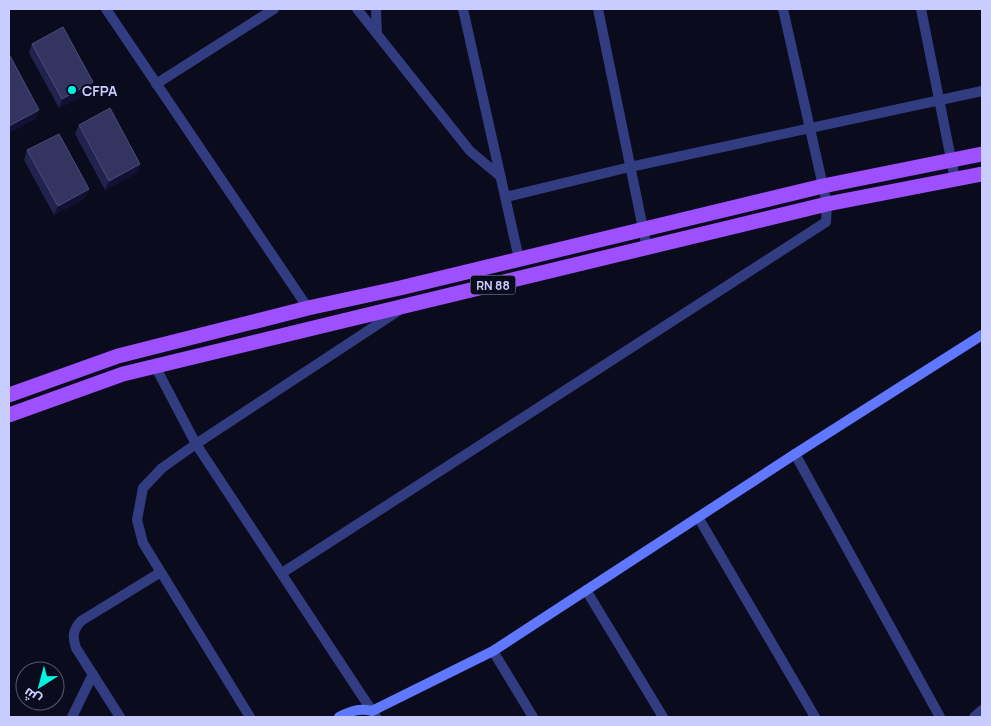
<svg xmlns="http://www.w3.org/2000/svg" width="991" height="726" font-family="Manrope,Cairo,sans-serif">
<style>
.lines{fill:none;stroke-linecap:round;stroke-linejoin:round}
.street{stroke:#323d81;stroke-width:10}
.secondary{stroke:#5f78ff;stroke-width:10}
.primary{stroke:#9e4fff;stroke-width:15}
.wall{fill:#22224e}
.shaded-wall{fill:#121133}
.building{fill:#343461;stroke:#4b4c7a}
.poi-dot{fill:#00f3e0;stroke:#0b0b1e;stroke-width:2}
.labels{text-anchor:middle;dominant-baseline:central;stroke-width:4;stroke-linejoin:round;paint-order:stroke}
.shield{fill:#0b0b1e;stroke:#8f92bc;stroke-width:1}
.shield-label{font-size:12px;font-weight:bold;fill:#c8ccff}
.poi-label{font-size:14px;font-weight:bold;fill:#c8ccff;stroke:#0b0b1e;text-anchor:start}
</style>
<rect width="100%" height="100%" fill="#0b0b1e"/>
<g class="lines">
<!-- street -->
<path class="street" d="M106,9l202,299
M357,9l113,142 31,26
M376,9l1,25
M463,9l56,250
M598,9l49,239
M921,9l34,170
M156,84l118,-75
M506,197l124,-30 352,-76
M155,366l41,78 180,273
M795,454l145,263
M698,517l117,200
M282,573l544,-351 1,-18 -44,-195
M586,590l77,127
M493,651l40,66
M72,717l21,-43
M120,717l-44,-69c-4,-12 -3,-18 5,-27l80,-49
M250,717l-107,-174 -6,-23 6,-32 19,-20 34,-24 202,-133
M974,717l8,-7"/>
<!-- secondary -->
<path class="secondary" d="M339,717c12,-6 20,-9 33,-6l121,-60 302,-197 187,-119"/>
<!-- primary -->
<path class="primary" d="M9,395l109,-39 190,-48 92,-20 423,-102 159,-32
M9,415l114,-41 704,-170 155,-30"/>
</g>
<!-- wall -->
<path class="wall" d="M32,44l58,48 -31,16 -30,-55z
M79,125l61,39 -3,9 -32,17 -30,-56z
M27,150l62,39 -4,9 -31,17 -30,-55z"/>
<!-- shaded-wall -->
<path class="shaded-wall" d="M93,82l-3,10 -31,16 3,-9z
M39,110l-3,9 -27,14v-7z
M140,164l-3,9 -32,17 4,-9z
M89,189l-4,9 -31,17 4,-9z"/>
<!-- building -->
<path class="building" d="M63,27l30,55 -31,17 -30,-55z
M9,54l30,56 -30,16z
M110,108l30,56 -31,17 -30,-56z
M59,134l30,55 -31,17 -31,-56z"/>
<!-- markers -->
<circle class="poi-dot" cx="72" cy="90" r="5"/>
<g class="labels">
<!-- shield labels -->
<rect class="shield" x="470.5" y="275.5" width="45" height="19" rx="4"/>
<g class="shield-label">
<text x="493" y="285">RN 88</text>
</g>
<!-- poi labels -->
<g class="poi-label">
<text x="82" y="90">CFPA</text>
</g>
</g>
<!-- border -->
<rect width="991" height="726" fill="none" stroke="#c8ccff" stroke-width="20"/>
<!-- north arrow -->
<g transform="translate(40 686) rotate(216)"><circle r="24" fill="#0b0b1e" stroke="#575878"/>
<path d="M0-4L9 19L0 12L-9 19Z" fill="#00f3e0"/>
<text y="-8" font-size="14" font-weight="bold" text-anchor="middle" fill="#c8ccff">ش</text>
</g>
</svg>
